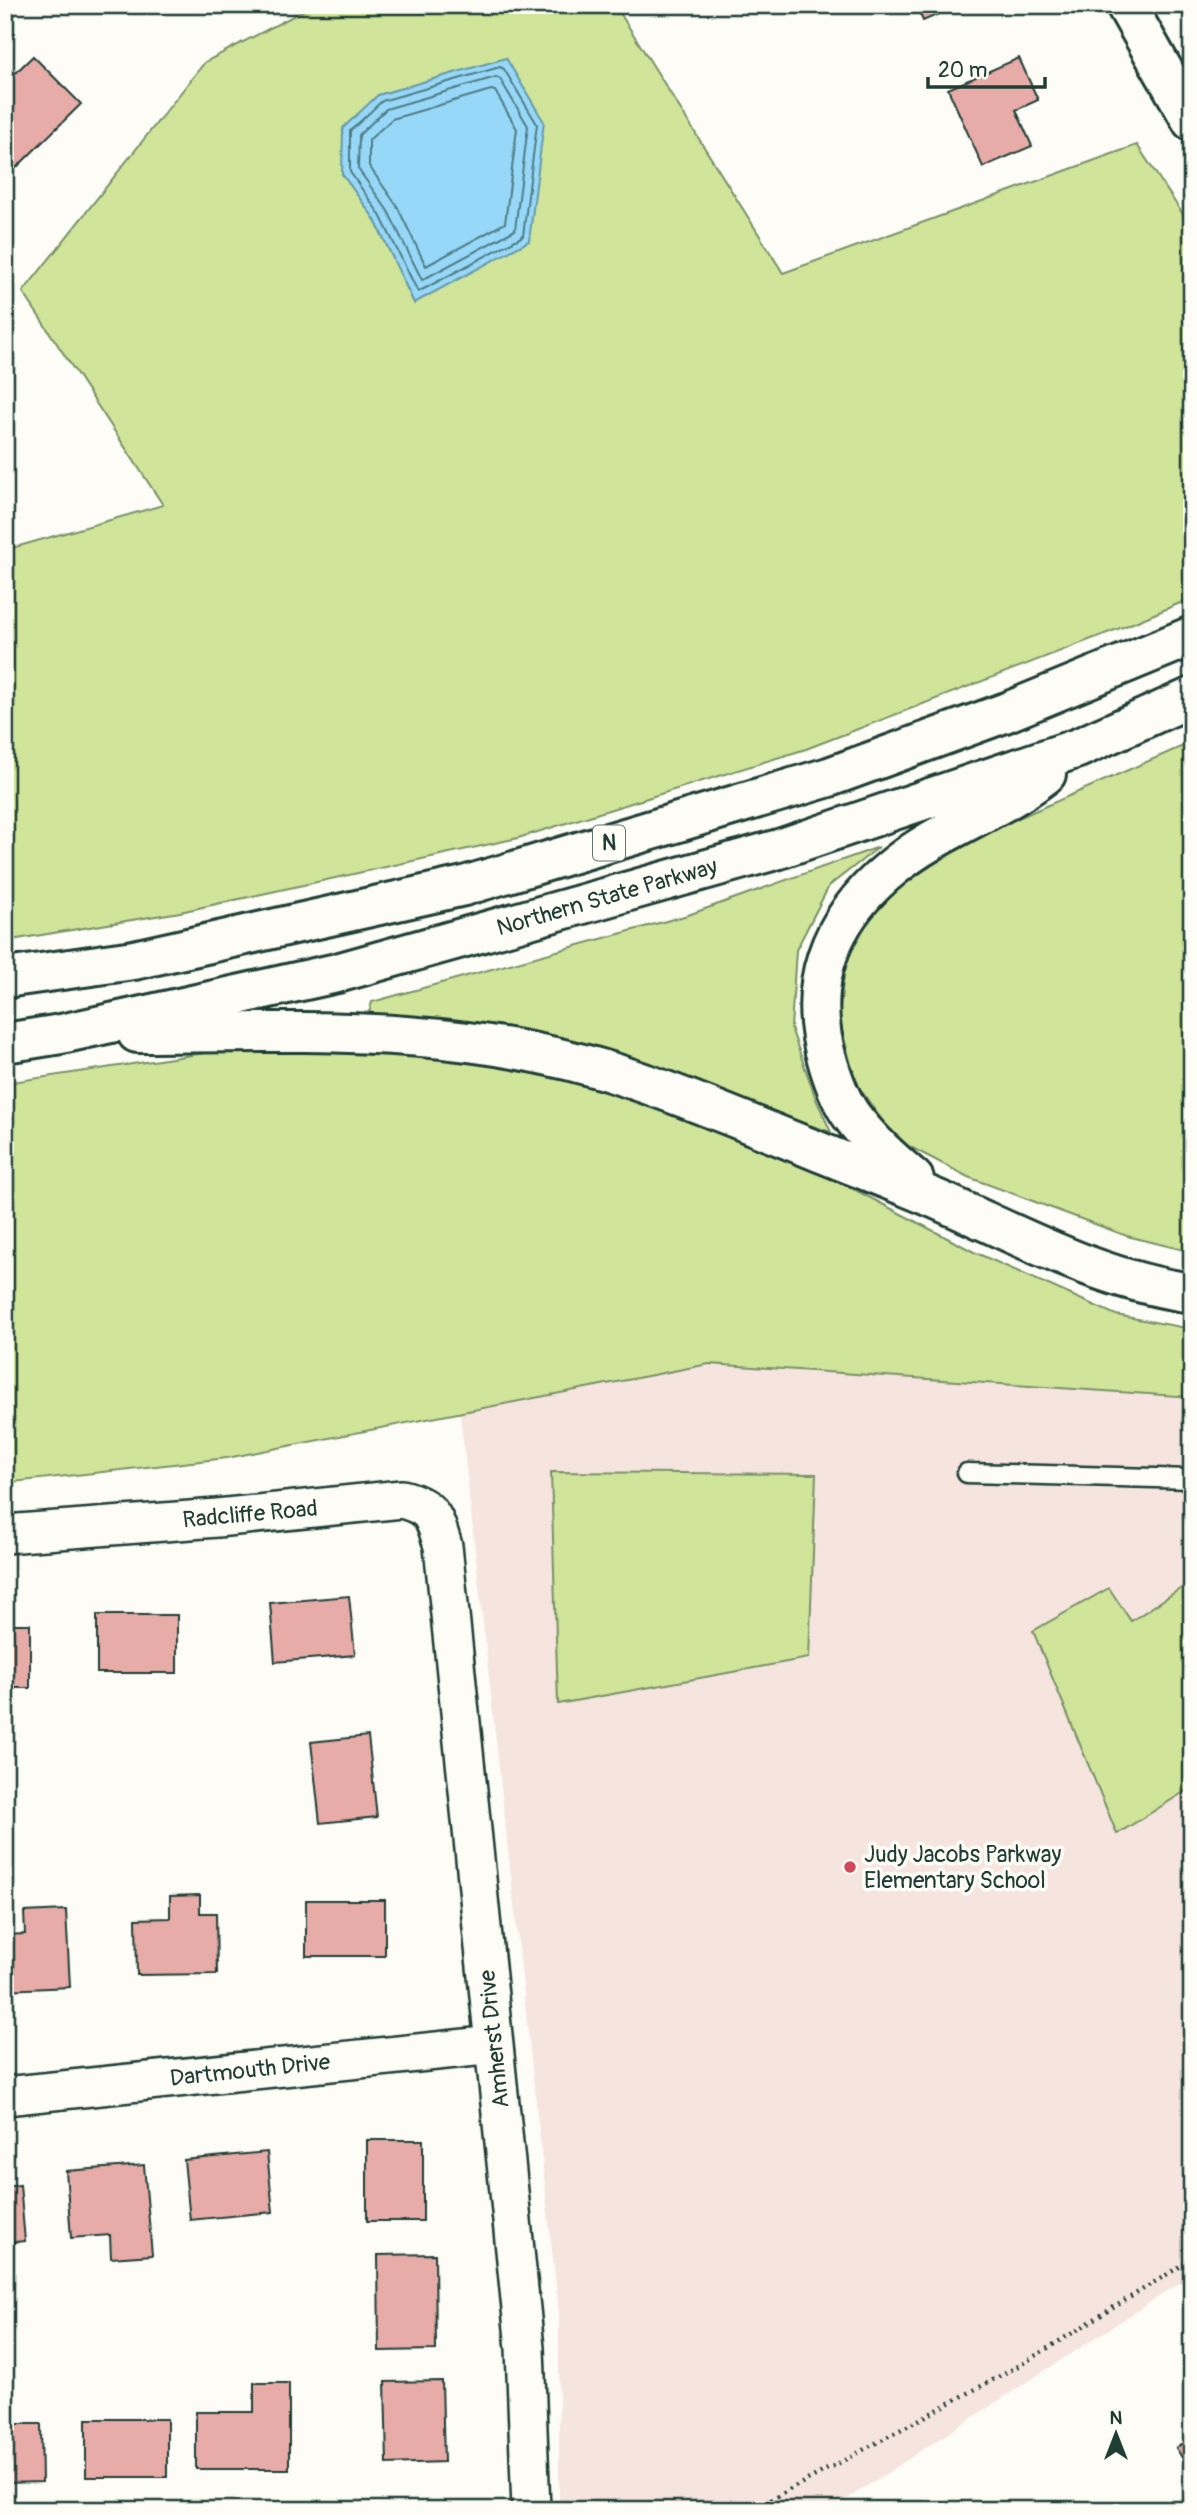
<svg xmlns="http://www.w3.org/2000/svg" width="1197" height="2515" font-family="Pangolin,sans-serif">
<style>
.built{fill:#f6e4df}
.green{fill:#d0e59a;stroke:#789167;stroke-width:2;fill-rule:evenodd}
.water{fill:#97d8f9;stroke:#679aaa;stroke-width:2}
.lines{fill:none;stroke-linecap:round;stroke-linejoin:round}
.shore{stroke:#4f7b83;stroke-width:2}
.building{fill:#e7aca8;stroke:#1f3d34;stroke-width:2}
.service-casing{stroke:#1f3d34;stroke-width:23}
.minor-casing{stroke:#1f3d34;stroke-width:42}
.secondary-casing{stroke:#1f3d34;stroke-width:44}
.motorway-casing{stroke:#1f3d34;stroke-width:44}
.path{stroke:#1f3d34;stroke-width:4.5;stroke-dasharray:2 5;stroke-linecap:butt}
.service{stroke:#fdfcf7;stroke-width:18}
.minor{stroke:#fdfcf7;stroke-width:37}
.secondary{stroke:#fdfcf7;stroke-width:38}
.motorway{stroke:#fdfcf7;stroke-width:38}
.poi-dot{fill:#d1495b;stroke:#fdfcf7;stroke-width:2.5}
.labels{text-anchor:middle;dominant-baseline:central;stroke-width:7;stroke-linejoin:round;paint-order:stroke}
.shield{fill:#fdfcf7;stroke:#62766e;stroke-width:2}
.shield-label{font-size:21px;font-weight:bold;fill:#1f3d34}
.street-label{font-size:23px;fill:#1f3d34;stroke:#fdfcf7}
.poi-label{font-size:23px;fill:#1f3d34;stroke:#fdfcf7;text-anchor:start}
</style>
<rect width="100%" height="100%" fill="#fdfcf7"/>
<filter id="ink" filterUnits="userSpaceOnUse"><feTurbulence type="fractalNoise" baseFrequency=".0143" numOctaves="2"/><feDisplacementMap in="SourceGraphic" scale="14" xChannelSelector="R" yChannelSelector="G"/><feConvolveMatrix kernelMatrix="1 2 1 2 8 2 1 2 1" color-interpolation-filters="sRGB"/></filter>
<g filter="url(#ink)">
<!-- built -->
<path class="built" d="M709,1364l483,33v878l-362,235h-271v-197l-99,-900z"/>
<!-- green -->
<path class="green" d="M314,5h301l168,268 354,-128 55,83v370l-64,27 -322,124 -288,89 -338,74 -175,29v-391l158,-45 -140,-213 182,-230zM506,59l-92,244 -40,-85 -32,-44 36,-79z
M1192,742v510l-65,-16 -159,-59 -73,-38 -39,-56 -17,-64 7,-64 19,-40 58,-55z
M879,847l-50,39 -33,64 -5,78 25,71 15,33 -310,-100 -68,-12 -85,-4 4,-14 316,-87z
M219,1051h173l141,18 154,46 153,67 134,70 142,63 76,14v68l-483,-33 -482,94 -222,25v-400z
M551,1472l265,2 -7,184 -251,46z
M1192,1581v206l-75,47 -84,-203 76,-43 22,33z"/>
<!-- water -->
<path class="water" d="M506,58l38,64 -15,119 -115,62 -40,-85 -32,-44 1,-46 35,-33z"/>
<g class="lines">
<!-- shore -->
<path class="shore" d="M500,67l4,2 33,55 -14,112 -105,56 -38,-77 -30,-43v-41l32,-30z
M496,77l4,2 28,47 -13,104 -93,50 -34,-69 -30,-42 1,-34 27,-26z
M491,90l4,1 22,38 -12,94 -79,43 -29,-60 -28,-40v-26l23,-21z"/>
</g>
<!-- building -->
<path class="building" d="M126,5h16l-7,8z
M916,5h44l-37,16z
M33,56l48,48 -65,64 -11,-11v-74z
M1019,58l19,42 -22,10 16,36 -49,21 -35,-78z
M349,1596l6,59 -80,7 -5,-59z
M97,1615h80v58h-80z
M5,1624h25v64h-25z
M368,1736l9,81 -57,6 -9,-81z
M200,1895v18h16l1,61 -80,1 -1,-56 34,-1v-22z
M306,1900h79v56h-79z
M66,1910l4,77 -65,3v-55l20,-1 -1,-22z
M367,2140h56v81h-56z
M267,2152l6,60 -83,8 -6,-60z
M144,2165l8,90 -41,3 -1,-23 -39,3 -5,-67z
M20,2185l5,56 -20,2v-56z
M435,2254l1,96 -57,1 -1,-96z
M442,2381l2,81 -57,2 -2,-82z
M254,2383h35v86h-93v-57h58z
M86,2419h81v58h-81z
M5,2424h36l1,58 -37,1z
M1192,2438v35l-16,-25z"/>
<g class="lines">
<defs>
<path id="service" d="M967,1473l225,6"/>
<path id="minor" d="M5,1534l212,-16 185,-19c31,8 32,18 41,47l82,802 6,162
M5,2096l489,-51"/>
<path id="secondary" d="M1126,5l66,116"/>
<path id="motorway" d="M5,978l129,-18 330,-74 365,-109 178,-65 185,-76
M137,1033c170,-1 334,-10 498,47 59,20 117,45 175,68 44,18 89,35 133,54 81,36 160,79 249,91
M5,1043l56,-9 276,-61 442,-124 299,-101 114,-51
M914,1179c-23,-20 -45,-39 -63,-64 -10,-14 -17,-33 -22,-49 -25,-79 -1,-146 63,-198 47,-39 107,-57 154,-94"/>
</defs>
<!-- service casing -->
<use href="#service" class="service-casing"/>
<!-- minor casing -->
<use href="#minor" class="minor-casing"/>
<!-- secondary casing -->
<use href="#secondary" class="secondary-casing"/>
<!-- motorway casing -->
<use href="#motorway" class="motorway-casing"/>
<!-- path -->
<path class="path" d="M752,2510l270,-146 170,-105"/>
<!-- service -->
<use href="#service" class="service"/>
<!-- minor -->
<use href="#minor" class="minor"/>
<!-- secondary -->
<use href="#secondary" class="secondary"/>
<!-- motorway -->
<use href="#motorway" class="motorway"/>
</g>
</g>
<!-- markers -->
<circle class="poi-dot" cx="850" cy="1867" r="7"/>
<g class="labels">
<!-- shield labels -->
<rect class="shield" x="593" y="825.5" width="32" height="35" rx="5"/>
<g class="shield-label">
<text x="609" y="843">N</text>
</g>
<!-- street labels -->
<g class="street-label">
<text transform="translate(607 897) rotate(-16)">Northern State Parkway</text>
<text transform="translate(250 1514) rotate(-5)">Radcliffe Road</text>
<text transform="translate(494 2039) rotate(-96)">Amherst Drive</text>
<text transform="translate(250 2070) rotate(-6)">Dartmouth Drive</text>
</g>
<!-- poi labels -->
<g class="poi-label">
<text x="864" y="1854">Judy Jacobs Parkway<tspan x="864" dy="26">Elementary School</tspan></text>
</g>
</g>
<!-- margin -->
<rect width="1197" height="2515" fill="none" stroke="#fdfcf7" stroke-width="28"/>
<rect x="14" y="14" width="1169" height="2487" fill="none" stroke="#1f3d34" stroke-width="2.5" filter="url(#ink)"/>
<!-- north arrow -->
<g transform="translate(1116 2434)" stroke="#fdfcf7" stroke-width="5" paint-order="stroke">
<path d="M0-5L12 26L0 18L-12 26Z" fill="#1f3d34"/>
<text y="-10" font-size="19" font-weight="bold" text-anchor="middle" fill="#1f3d34">N</text>
</g>
<!-- scale -->
<path d="M928 77v10h117v-10" fill="none" stroke="#1f3d34" stroke-width="3.5"/>
<text x="938" y="77" font-size="21" fill="#1f3d34" stroke="#fdfcf7" stroke-width="5" paint-order="stroke">20 m</text>
</svg>
